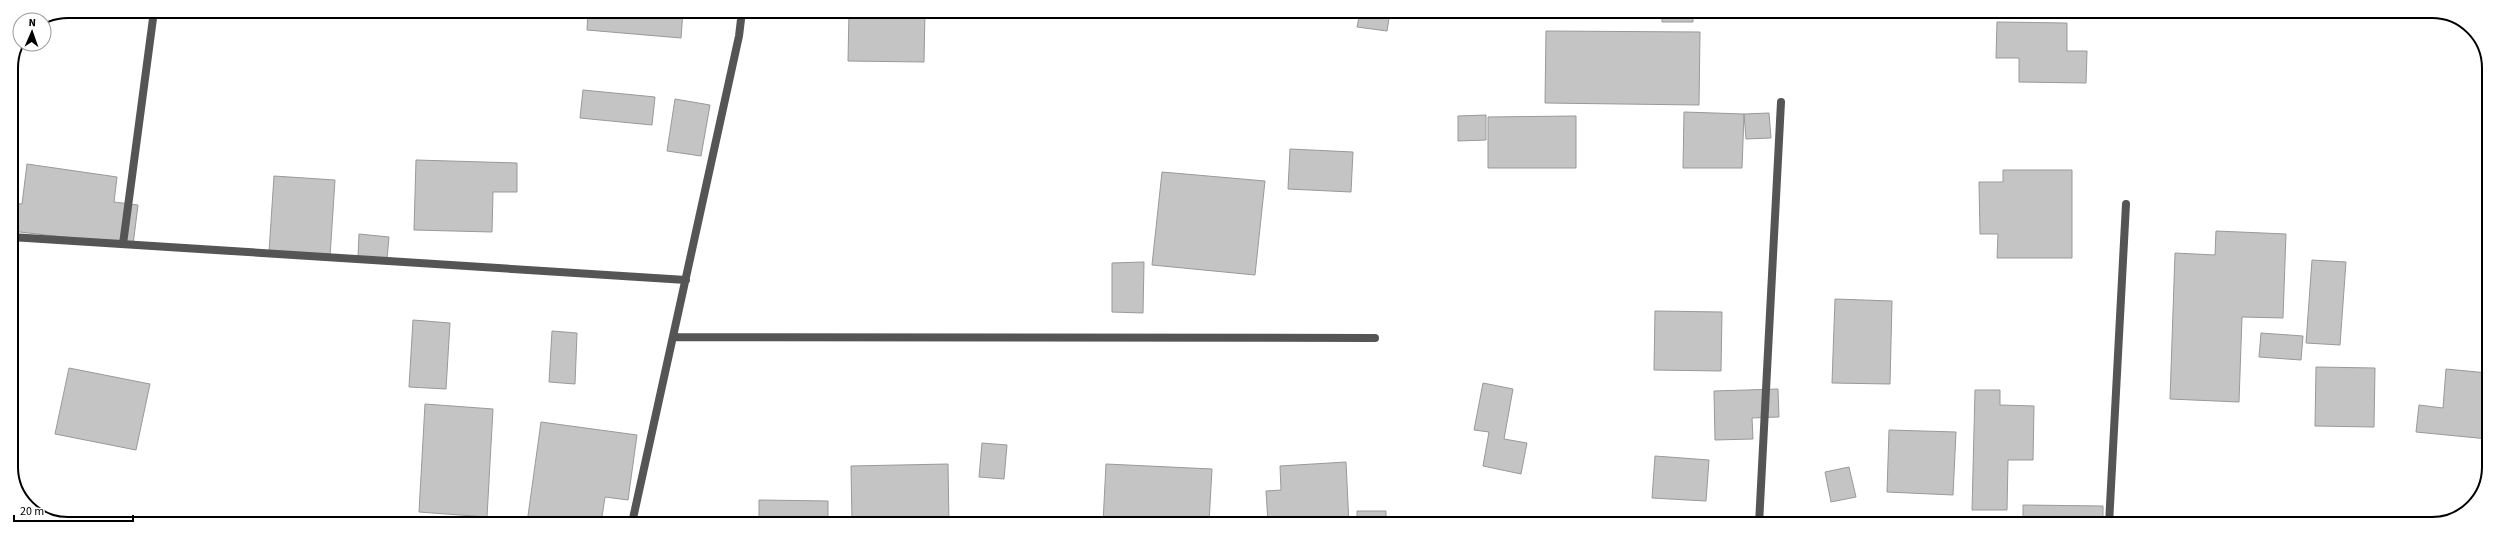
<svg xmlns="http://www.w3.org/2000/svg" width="2500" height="535" font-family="'Source Sans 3',sans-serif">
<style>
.building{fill:#c4c4c4;stroke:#999}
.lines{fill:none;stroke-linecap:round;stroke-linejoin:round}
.minor{stroke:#555;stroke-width:8}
.rim{fill:none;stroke:#000;stroke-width:2}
</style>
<rect width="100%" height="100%" fill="#fff"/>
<!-- building -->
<path class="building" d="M588,11h95l-2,27 -94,-8z
M849,11h76l-1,51 -76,-1z
M1360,12h30l-3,19 -30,-4z
M1662,12h31v10h-31z
M1997,22l70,1v28h20l-1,32 -67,-1v-24h-23z
M1546,31l154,1 -1,73 -154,-2z
M583,90l72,7 -3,28 -72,-7z
M675,99l35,6 -9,51 -34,-5z
M1684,112l60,2 -2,54h-59z
M1769,113l2,25 -25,1 -2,-25z
M1486,115v25l-28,1v-25z
M1576,116v52h-88v-51z
M1290,149l63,3 -2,40 -63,-3z
M416,160l101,3v29h-24l-1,40 -78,-2z
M27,164l90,13 -3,25 24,3 -5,40 -122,-14v-28l11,1z
M2003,170h69v88h-75l1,-24h-18l-1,-52h24z
M1162,172l103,9 -10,94 -103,-10z
M274,176l61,4 -5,77 -61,-5z
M2216,231l70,3 -3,84 -41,-1 -3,85 -69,-3 5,-146 40,2z
M359,234l30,3 -2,22 -29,-2z
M2312,260l34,2 -6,83 -34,-2z
M1144,262l-1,51 -31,-1v-49z
M1835,299l57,2 -2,83 -58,-1z
M1655,311l67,1 -1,59 -67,-1z
M413,320l37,3 -4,66 -37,-2z
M552,331l25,2 -2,51 -26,-2z
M2261,333l42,3 -2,24 -42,-3z
M2316,367l59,1 -1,59 -59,-1z
M69,368l81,16 -14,66 -81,-16z
M2446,369l42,4v66l-72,-7 3,-27 24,3z
M1483,383l30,6 -9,50 23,4 -6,31 -38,-8 6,-34 -15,-2z
M1778,389l1,28 -27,1 1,21 -38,1 -1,-49z
M1975,390h25v15l34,1 -1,54h-25l-1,50h-35z
M425,404l68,5 -6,108 -68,-5z
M541,422l96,13 -9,65 -23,-3 -4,26h-74z
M1889,430l67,2 -3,63 -66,-3z
M982,443l25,2 -3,34 -25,-2z
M1655,456l54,4 -3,41 -54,-3z
M1346,462l3,62h-33v-4l-48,3 -2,-32 15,-1 -1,-24z
M948,464l1,59h-97l-1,-57z
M1106,464l106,5 -3,54h-106z
M1849,467l7,30 -25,5 -6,-30z
M759,500l69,1v22h-69z
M2023,505l80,1v18h-80z
M1357,511h29v13h-29z"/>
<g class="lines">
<!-- minor -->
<path class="minor" d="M11,237l675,43
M123,244l31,-233
M673,337l702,1
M2109,522l29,2
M632,523l107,-487 3,-25
M1759,524l22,-422
M2109,524l17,-320"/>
</g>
<!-- crop -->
<path d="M0 0H2500V535H0ZM68 18H2432A50 50 0 0 1 2482 68V467A50 50 0 0 1 2432 517H68A50 50 0 0 1 18 467V68A50 50 0 0 1 68 18Z" fill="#fff" fill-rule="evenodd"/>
<path class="rim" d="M68 18H2432A50 50 0 0 1 2482 68V467A50 50 0 0 1 2432 517H68A50 50 0 0 1 18 467V68A50 50 0 0 1 68 18Z"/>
<!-- north arrow -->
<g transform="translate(32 32) rotate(2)"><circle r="19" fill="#ffffff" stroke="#999999"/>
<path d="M0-3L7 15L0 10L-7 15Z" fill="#000000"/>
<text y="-6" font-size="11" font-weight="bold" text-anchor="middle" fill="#000000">N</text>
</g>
<!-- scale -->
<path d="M14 515v6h119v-6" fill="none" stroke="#000000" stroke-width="2"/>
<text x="20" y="515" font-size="12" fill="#000000" stroke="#ffffff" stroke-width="3" paint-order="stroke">20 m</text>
</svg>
